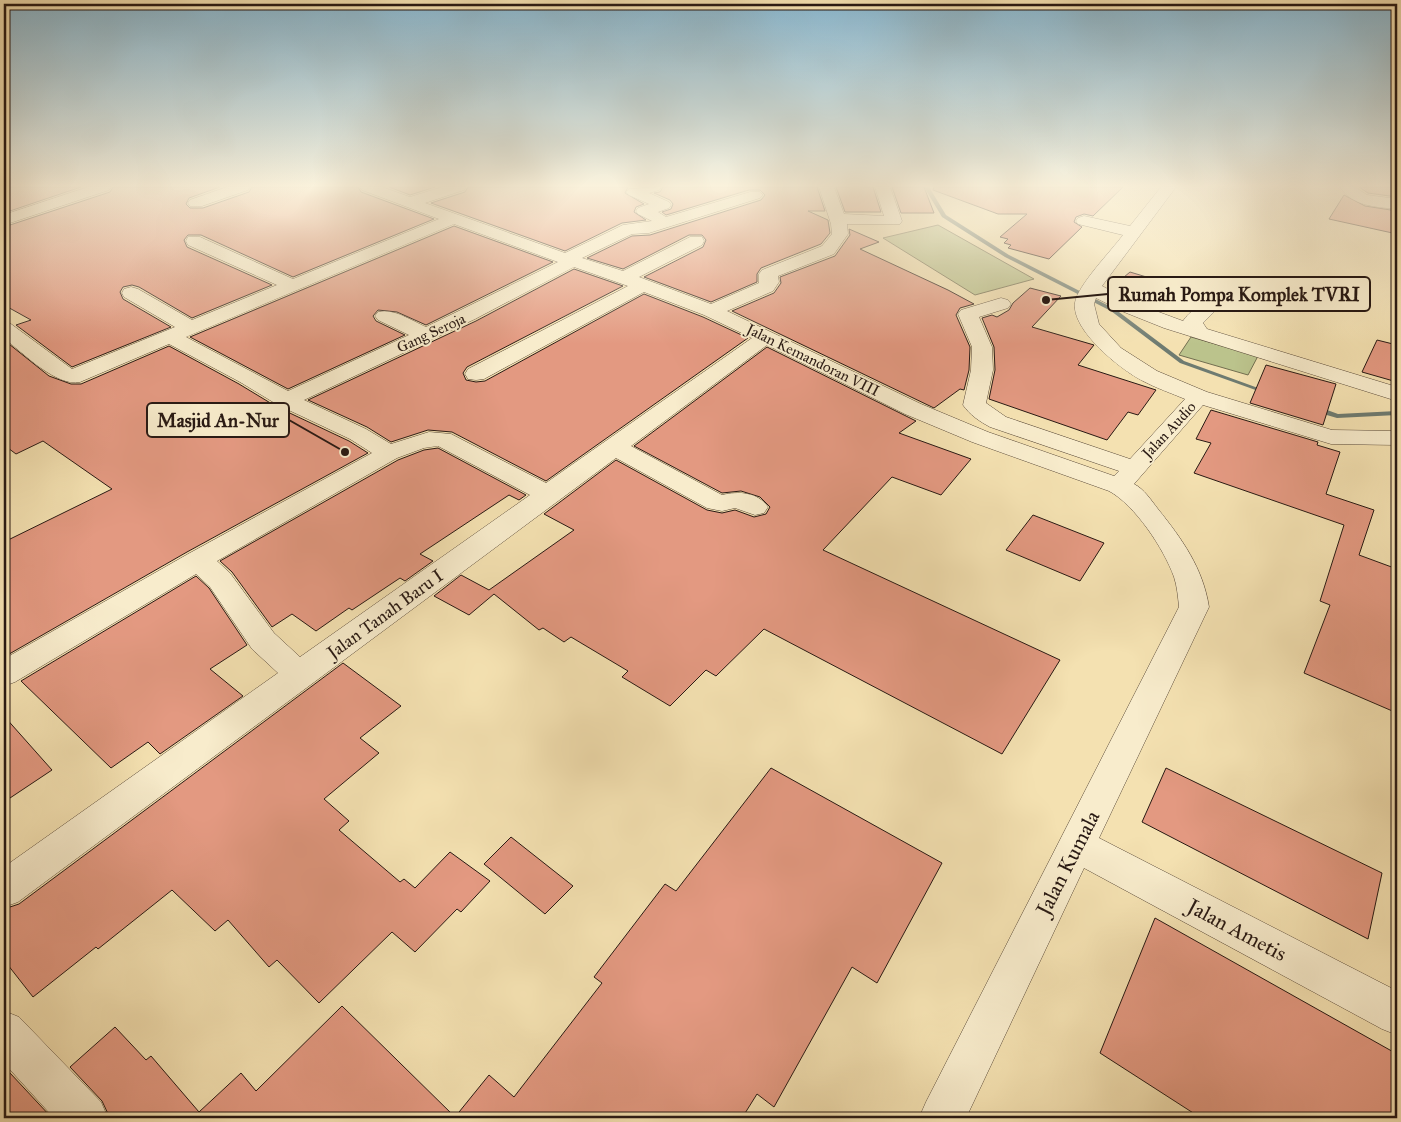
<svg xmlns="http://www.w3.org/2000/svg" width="1401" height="1122" font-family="'IM FELL Great Primer',serif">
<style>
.green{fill:#bbc38c;stroke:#726e50}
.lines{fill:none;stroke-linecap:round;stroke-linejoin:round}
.stream{fill:#6e7b71;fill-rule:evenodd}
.building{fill:#e39981;stroke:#281913}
.minor-casing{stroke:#5b4b3a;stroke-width:1}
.minor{fill:#f8eccc;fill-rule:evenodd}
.labels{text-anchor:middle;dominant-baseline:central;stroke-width:4;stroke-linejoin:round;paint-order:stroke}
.far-street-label{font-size:15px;fill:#281913;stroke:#f8eccc}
.street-label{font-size:18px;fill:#281913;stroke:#f8eccc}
.near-street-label{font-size:21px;fill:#281913;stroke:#f8eccc}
.leader{fill:none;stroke:#281913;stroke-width:2}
.callout-dot{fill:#281913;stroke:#f8eccc;stroke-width:2}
.callout{fill:#f8eccc;stroke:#281913;stroke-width:2}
.callout-label{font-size:19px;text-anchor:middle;font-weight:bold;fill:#281913}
</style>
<rect width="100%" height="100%" fill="#f4e1b1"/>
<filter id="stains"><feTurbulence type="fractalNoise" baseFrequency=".004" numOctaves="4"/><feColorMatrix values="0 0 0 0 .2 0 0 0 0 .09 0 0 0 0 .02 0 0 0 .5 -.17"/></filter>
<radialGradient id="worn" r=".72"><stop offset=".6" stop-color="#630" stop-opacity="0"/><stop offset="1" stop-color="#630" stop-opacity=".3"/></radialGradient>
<!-- green -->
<path class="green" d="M938,225l96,54 -59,16 -92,-57z
M1191,337l67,19 -10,19 -69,-20z"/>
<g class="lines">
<!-- stream -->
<path class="stream" d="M924,187h5l17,28 63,40 106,54 69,52 85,31 -3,2 -2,-1 -84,-30 -69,-52 -106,-54 -63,-40z
M1313,407h6l19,7 59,-3v4l-60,3 -24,-7z"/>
</g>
<!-- building -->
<path class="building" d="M4,187h77l-77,26z
M113,187h107l-31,11 -3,6 4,4h13l46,-16 3,-5h106l3,5 73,27 -141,58 -92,-42h-13l-4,5 3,7 85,38 -80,33 -53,-31 -7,-2 -9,2 -3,5 3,7 48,28 -99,40 -56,-42 15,-5 -27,-15v-78l106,-35z
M389,187h46l-25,8z
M468,187h160l-3,6 19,11 -8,3 -2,5 12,8 -24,3 -57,28 -134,-48 34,-11z
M663,187h154l8,24h-17l20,9 2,13 -9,11 -60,24 -4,6v8l-46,20 -67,-25 59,-30 3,-7 -4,-5h-13l-66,34 -36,-11 45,-22 18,-1 111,-35 4,-5 -5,-5h-11l-83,25 -4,-3 9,-3 2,-5 -3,-4 -16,-7 6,-1z
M836,187h37l8,25h-36z
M892,187h32l10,26h-33z
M934,187h189l-30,29 -9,-2 -8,3 -2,5 8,5 -33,32 -41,-11 3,-3 -7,-2 4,-4 -8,-2 27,-23h-29l-65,-24z
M1359,187h38v10l-29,-4z
M1344,195l21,11 32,5v23l-68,-15z
M454,226l99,36 -127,63 -29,-13 -19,-2 -5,6 3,5 29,14 -117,54 -98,-52z
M849,229l30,13 -19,7 88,41 26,14 -14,4 -4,7 14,32 -1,23 -5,20 -4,-1 -26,19 -202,-97 42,-18 7,-10 -1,-6 55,-21 15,-21z
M574,269l49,17 -156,81 -4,6 3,7 10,2 9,-1 159,-87 59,23 45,21 -202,143 -94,-49 -24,-2 -37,12 -24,-15 -59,-27 168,-79z
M1130,272l43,13 -33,14 -7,1 -22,-12z
M1030,288l31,8 -29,31 62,18 -16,20 78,25 -18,25 -10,-3 -21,28 -118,-41 6,-29 -1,-23 -12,-29 10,-3 5,2 12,-7 4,-7z
M4,340l45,36 22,8h10l88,-38 70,38 38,23 72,34 19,12 -181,99 -183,105v-115l108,-53 -69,-48 -27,13 -12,-9z
M1377,340l20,5v37l-35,-10z
M767,347l149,74 -17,12 72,26 -30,36 -49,-18 -69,73 237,110 -58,94 -238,-125 -48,47 -10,-6 -36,36 -48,-29 6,-6 -57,-34 -7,5 -21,-14 -4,2 -45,-36 -25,21 -35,-19 27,-21 28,15 85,-60 -30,-16 72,-54 91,50 15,3 13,-3 19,7 12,-3 4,-7 -10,-10 -19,-6 -19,2 -88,-47z
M1266,365l70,19 -13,41 -73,-22z
M1211,410l107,32 -1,3 23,7 -14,42 48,16 -15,45 38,14v144l-93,-40 26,-68 -10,-4 24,-76 -150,-52 17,-30 -15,-4z
M438,448l88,47 -7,5 -10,-5 -89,59 13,7 -28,20 -5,-3 -48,32 -3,-2 -33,23 -24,-17 -20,13 -40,-55 -12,-11 178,-101 26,-10z
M1033,515l71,28 -24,38 -74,-31z
M196,576l13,12 38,57 -37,24 33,27 -83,58 -12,-12 -37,26 -90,-87z
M343,663l58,43 -41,32 19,15 -55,46 25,22 -10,9 61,52 4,-3 11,9 35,-36 40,29 -29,31 -4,-3 -42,43 -23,-20 -73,71 -42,-43 -8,7 -41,-47 -13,11 -43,-41 -74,59 -2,-2 -63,50 -29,-37v-51l15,-5z
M4,716l48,54 -48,32z
M771,768l171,95 -65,120 -25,-16 -78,140 -17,-13 -15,24h-632l-8,-17 -32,-34 45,-40 31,33 5,-4 48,56 42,-39 15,18 86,-85 113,111 34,-42 25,22 88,-114 -8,-6 71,-93 11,7z
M1166,768l216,105 -14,66 -226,-117z
M511,837l62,49 -28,28 -61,-50z
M1155,918l242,136v64h-196l-101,-65z
M10,1073l42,45h-48v-40z"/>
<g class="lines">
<defs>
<path id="minor" d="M88,187h23l-2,3 -105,35v-10z
M227,187h23l-2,3 -46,16h-12l-2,-3 2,-3z
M360,187h22l28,10 32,-10h24l-2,3 -39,13 140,50 58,-28 29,-4 -14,-7 -2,-3 2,-3 11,-4 -20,-9 -3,-3 3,-3 32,-2 -2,3 -10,3 20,9 2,3 -2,3 -11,4 8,5 84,-25h10l3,3 -3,3 -111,35 -17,1 -50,24 41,13 67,-34h12l2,4 -2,4 -63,32 72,27 48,-21v-9l3,-4 60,-24 10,-12 -1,-10 -12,-37h15l10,27 40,2 -9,-29h15l12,34 -2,3h-53l1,10 -14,20 -56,22 1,6 -6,9 -46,20 194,93 67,28 126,44 5,-5 -129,-44c-11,-6 -20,-12 -27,-22l8,-35 1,-23 -14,-33 3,-4 40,-12 7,2 3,4 -3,4 -29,9 13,30 1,23 -7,33 20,14 124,42 55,-60c-14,-6 -29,-11 -42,-18 -22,-11 -72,-51 -68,-78 2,-17 37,-53 48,-68l-45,-11 -2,-3 2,-3 6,-2 46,10 31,-39h15l-74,99 35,18 46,17c7,-10 19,-20 32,-17l3,4 -15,15 4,6 190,58v14l-233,-73 -40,-16 -28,-14 -2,6 5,20 22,24 36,23 50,21 125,38 65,1v14l-66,-1 -128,-39 -69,79c10,5 17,16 24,25 24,30 45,59 51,98l-110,231 298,153v44l-15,-6 -298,-161 -118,250h-47l7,-16 253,-495c-1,-10 -2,-21 -5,-30 -10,-28 -39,-72 -65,-86l-137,-49 -67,-28 -138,-69 -136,101 91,49c16,-4 36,-3 46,12l-4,6 -9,2 -20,-7 -13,3 -15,-3 -91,-50 -598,444 -14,5v-40l274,-194 -26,-24 -42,-62 -14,-13 -181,108 -11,4v-27l184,-105 184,-101 -22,-14 -72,-34 -38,-23 -71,-38 -89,38c-24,5 -58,-30 -76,-44v-16l7,2 61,45 103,-42 -51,-30 -2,-4 2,-4 7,-2 7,2 54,31 85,-35 -89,-40 -2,-4 2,-4h12l93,42 146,-60 -77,-29zM454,224l104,38 -132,65c-14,-6 -32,-19 -48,-15l-3,4 3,4 31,15 -121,56 -102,-54zM574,267l54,19 -160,83 -3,5 3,5 8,1 8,-1 160,-87 60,23 48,23 -206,145 -95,-49 -22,-2 -38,12 -25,-15 -62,-29 171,-81zM438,446l92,49 -230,162 -26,-24 -44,-60 -13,-12 180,-103 27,-10z
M1340,187h15l12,8 30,4v10c-21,-2 -45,-3 -57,-22z
M4,1011l15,6 82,85 7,16h-54l-50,-55z"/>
</defs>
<!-- minor casing -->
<use href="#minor" class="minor-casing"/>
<!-- minor -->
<use href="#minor" class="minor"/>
</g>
<!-- sky -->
<linearGradient id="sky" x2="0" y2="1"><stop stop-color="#89b8d1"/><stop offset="0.54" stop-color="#faf2dc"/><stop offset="1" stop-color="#faf2dc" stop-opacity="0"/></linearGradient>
<rect width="1401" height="344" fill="url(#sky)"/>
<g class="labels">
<!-- far-street labels -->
<g class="far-street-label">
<text transform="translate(431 333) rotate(-25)">Gang Seroja</text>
<text transform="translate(813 360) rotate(26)">Jalan Kemandoran VIII</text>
<text transform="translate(1169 430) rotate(-47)">Jalan Audio</text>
</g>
<!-- street labels -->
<g class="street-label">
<text transform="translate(385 614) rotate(-36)">Jalan Tanah Baru I</text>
</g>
<!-- near-street labels -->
<g class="near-street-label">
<text transform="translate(1068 863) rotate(-63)">Jalan Kumala</text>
<text transform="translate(1237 930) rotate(28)">Jalan Ametis</text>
</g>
</g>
<!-- callouts -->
<path class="leader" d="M1046 300L1108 294M345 452L289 420"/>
<g class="callout-dot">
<circle cx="1046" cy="300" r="5"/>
<circle cx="345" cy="452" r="5"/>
</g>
<g class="callout">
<rect x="1108" y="277" width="262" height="34" rx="5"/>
<rect x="147" y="403" width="142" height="34" rx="5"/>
</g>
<g class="callout-label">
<text x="1239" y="301">Rumah Pompa Komplek TVRI</text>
<text x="218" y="427">Masjid An-Nur</text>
</g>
<!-- margin -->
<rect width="1401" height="1122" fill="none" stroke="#f4e1b1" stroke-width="20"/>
<rect x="5" y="5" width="1391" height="1112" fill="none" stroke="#281913" stroke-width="2.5"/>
<rect x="10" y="10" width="1381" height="1102" fill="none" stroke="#281913"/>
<rect width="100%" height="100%" filter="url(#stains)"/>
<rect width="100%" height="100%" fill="url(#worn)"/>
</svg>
